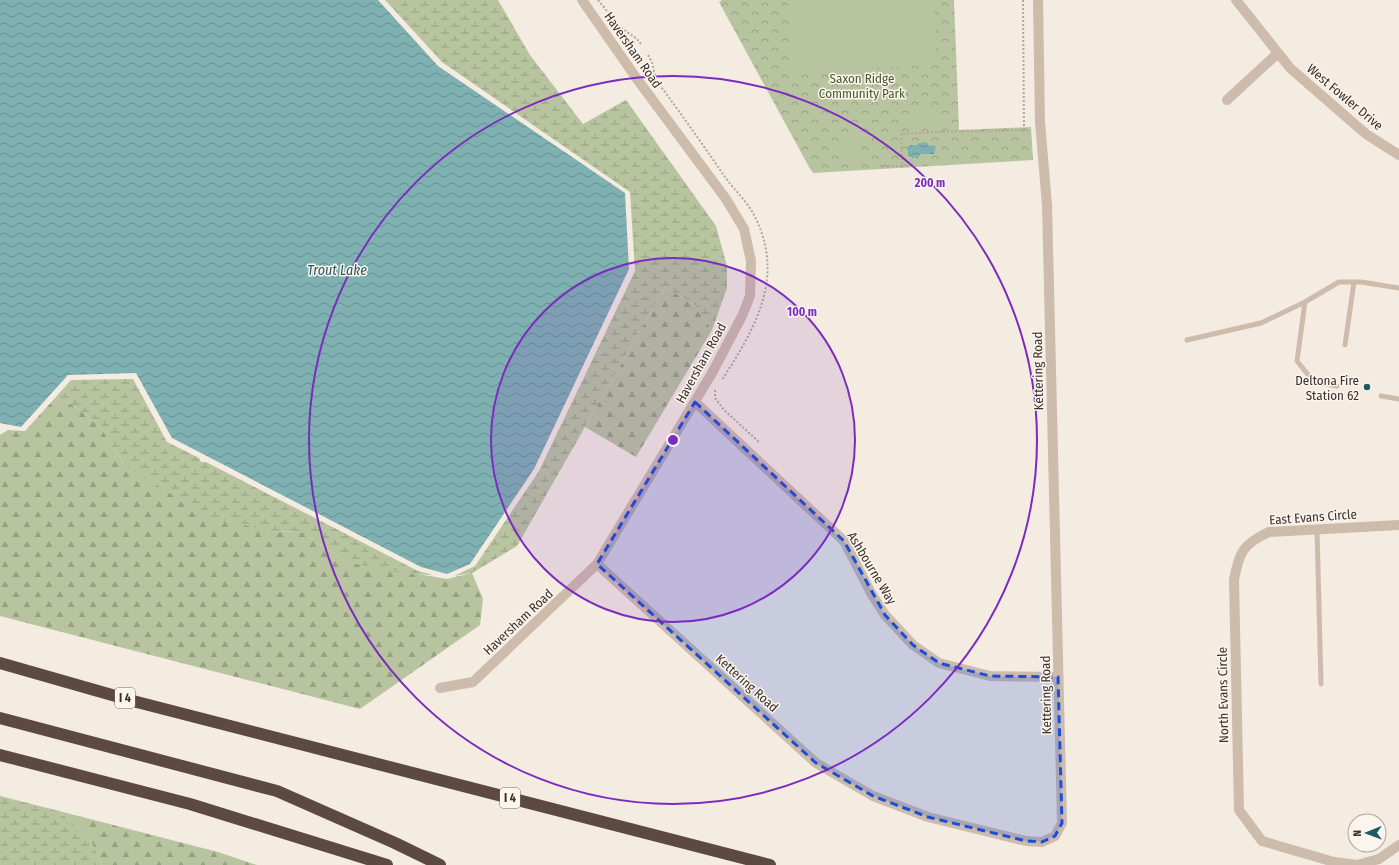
<svg xmlns="http://www.w3.org/2000/svg" width="1399" height="865" font-family="'Fira Sans Condensed',sans-serif">
<style>
.forest{fill:url(#forest-firs)}
.wetland{fill:url(#wetland-marsh)}
.park{fill:url(#park-crowns)}
.garden{fill:#b8c4a0}
.water{fill:url(#water-waves)}
.lines{fill:none;stroke-linecap:round;stroke-linejoin:round}
.path{stroke:#b9a596;stroke-width:2;stroke-dasharray:2 2;stroke-linecap:butt}
.lane{stroke:#cdbbac;stroke-width:5}
.street{stroke:#cdbbac;stroke-width:10}
.highway{stroke:#5c4a42;stroke-width:12}
.marked{fill:#1d4ed8;fill-opacity:0.2;stroke:#1d4ed8;stroke-width:3;stroke-dasharray:8 5;stroke-linejoin:round}
.ring{fill:none;stroke:#7b2cbf;stroke-width:2}
.poi-dot{fill:#1f5a5e;stroke:#fbf5ee;stroke-width:1.5}
.labels{text-anchor:middle;dominant-baseline:central;stroke-width:3;stroke-linejoin:round;paint-order:stroke}
.shield{fill:#fbf5ee;stroke:#756b66;stroke-width:1}
.shield-label{font-size:12px;font-weight:bold;fill:#3b302b}
.street-label{font-size:13px;fill:#3b302b;stroke:#fbf5ee}
.park-label{font-size:13px;fill:#4a5a2e;stroke:#fbf5ee}
.poi-label{font-size:13px;fill:#3b302b;stroke:#fbf5ee;text-anchor:end}
.water-label{font-size:14px;font-style:italic;fill:#1f5a5e;stroke:#fbf5ee}
.centre{fill:#7b2cbf;stroke:#fbf5ee;stroke-width:2}
.ring-label{font-size:12px;text-anchor:middle;font-weight:bold;fill:#7b2cbf;stroke:#fbf5ee;stroke-width:3;stroke-linejoin:round;paint-order:stroke}
</style>
<defs>
<pattern id="forest-firs" width="22" height="20" patternUnits="userSpaceOnUse"><rect width="22" height="20" fill="#b8c4a0"/><path d="M5 1l3.5 6h-7zM16 11l3.5 6h-7z" fill="#97a083"/></pattern>
<pattern id="wetland-marsh" width="20" height="14" patternUnits="userSpaceOnUse"><rect width="20" height="14" fill="#b8c4a0"/><path d="M1 5h8M5 5V1M11 12h8M15 12V8" fill="none" stroke="#97a083"/></pattern>
<pattern id="park-crowns" width="20" height="18" patternUnits="userSpaceOnUse"><rect width="20" height="18" fill="#b8c4a0"/><path d="M2 6a3 3 0 1 1 6 0M12 15a3 3 0 1 1 6 0" fill="none" stroke="#97a083"/></pattern>
<pattern id="water-waves" width="16" height="10" patternUnits="userSpaceOnUse"><rect width="16" height="10" fill="#7fb0b2"/><path d="M0 5q4-4 8 0t8 0" fill="none" stroke="#699091"/></pattern>
</defs>
<rect width="100%" height="100%" fill="#f4ebe1"/>
<!-- forest -->
<path class="forest" d="M665,287l30,18 17,25 -76,127 -51,-30z
M55,398l16,6 27,19 27,42 143,66 34,1 44,30 101,17 25,-6 11,26 -3,26 -120,84 -360,-93v-181l8,-5 17,1z
M59,811l159,41 39,13h-155l-13,-28z"/>
<!-- wetland -->
<path class="wetland" d="M385,0h113l32,55 53,69 43,-24 90,126 11,40v22l-15,42 -17,-25 -30,-18 -148,259 -45,27 -18,3 21,-10 64,-95 96,-200 -5,-79 -188,-130z
M133,379l34,63 32,16 2,4h5l212,109 15,4 -26,-1 -61,-12 -44,-30 -34,-1 -64,-16 -79,-50 -27,-42 -27,-19 -16,-6 16,-18z
M0,796l59,15 30,26 13,28h-102z"/>
<!-- park -->
<path class="park" d="M722,0h232l5,130 72,-3 2,33 -220,13 -4,-6 -90,-165z"/>
<!-- garden -->
<path class="garden" d="M788,0h146l3,65 -146,7z
M911,107l30,1v17l-31,-1z
M839,137h23v27h-23z"/>
<!-- water -->
<path class="water" d="M0,0h378l60,66 187,127 4,76 -95,200 -64,95 -23,10 -26,-7 -249,-129 -36,-65 -68,2 -47,52 -21,-4z
M927,142l1,3 8,1 -2,8h-13l-4,4 -9,-2v-9l3,-2h7l1,-2z"/>
<g class="lines">
<!-- path -->
<path class="path" d="M598,0l22,27 17,12 4,5
M1023,0l1,130
M648,55l4,7 4,18c24,32 47,65 69,97 10,14 24,26 31,42 29,60 -2,111 -34,161
M880,166h22l-1,-32c42,-3 83,-3 125,-4
M715,390v8l9,12 36,33"/>
<!-- lane -->
<path class="lane" d="M1187,340l74,-17 44,-21
M1345,345l9,-63
M1337,386l-23,-4 -17,-21 8,-59 34,-20h22l38,6
M1381,396l18,3
M1317,529l4,155"/>
<!-- street -->
<path class="street" d="M1236,0l54,68 76,66 33,21
M1227,100l51,-47
M695,402l149,139 27,52 14,22 28,30 26,18 51,13 68,1
M1399,525l-130,7c-26,12 -30,20 -35,48l5,230 23,31 72,21 23,3 22,-6 20,-14
M597,564l219,199 57,33 55,21 98,24 16,1 13,-6 7,-13 -15,-618 -7,-83 -2,-122
M440,688l33,-6 124,-118 115,-191 30,-57 8,-20 1,-35 -7,-32 -18,-30 -89,-120 -55,-79"/>
<!-- highway -->
<path class="highway" d="M0,663l133,38 637,164
M0,718l277,73 118,52 45,22
M0,755l190,49 197,61"/>
</g>
<!-- marked area -->
<path class="marked" d="M695,402l149,139 41,74 28,30 26,18 51,13 68,1 4,146 -7,13 -13,6 -16,-1 -98,-24 -55,-21 -57,-33 -219,-199z"/>
<!-- distance rings -->
<circle cx="673" cy="440" r="182" fill="#7b2cbf" fill-opacity=".12"/>
<g class="ring">
<circle cx="673" cy="440" r="182"/>
<circle cx="673" cy="440" r="364"/>
</g>
<!-- markers -->
<circle class="poi-dot" cx="1367" cy="387" r="4"/>
<g class="labels">
<!-- shield labels -->
<g class="shield">
<rect x="115" y="688" width="20" height="20" rx="3"/>
<rect x="500" y="788" width="20" height="20" rx="3"/>
</g>
<g class="shield-label">
<text x="125" y="698">I 4</text>
<text x="510" y="798">I 4</text>
</g>
<!-- street labels -->
<g class="street-label">
<text transform="translate(633 50) rotate(55)">Haversham Road</text>
<text transform="translate(1345 97) rotate(40)">West Fowler Drive</text>
<text transform="translate(701 363) rotate(-61)">Haversham Road</text>
<text transform="translate(1038 371) rotate(-91)">Kettering Road</text>
<text transform="translate(1313 517) rotate(-4)">East Evans Circle</text>
<text transform="translate(872 568) rotate(59)">Ashbourne Way</text>
<text transform="translate(518 622) rotate(-43)">Haversham Road</text>
<text transform="translate(747 683) rotate(42)">Kettering Road</text>
<text transform="translate(1046 695) rotate(-91)">Kettering Road</text>
<text transform="translate(1223 695) rotate(-91)">North Evans Circle</text>
</g>
<!-- park labels -->
<g class="park-label">
<text x="862" y="78">Saxon Ridge<tspan x="862" dy="15">Community Park</tspan></text>
</g>
<!-- poi labels -->
<g class="poi-label">
<text x="1359" y="380">Deltona Fire<tspan x="1359" dy="15">Station 62</tspan></text>
</g>
<!-- water labels -->
<g class="water-label">
<text x="337" y="270">Trout Lake</text>
</g>
</g>
<circle cx="673" cy="440" r="6" class="centre"/>
<g class="ring-label">
<text x="930" y="187">200 m</text>
<text x="802" y="316">100 m</text>
</g>
<!-- north arrow -->
<g transform="translate(1367 833) rotate(269)"><circle r="19" fill="#fbf5ee" stroke="#aea6a0"/>
<path d="M0-3L7 15L0 10L-7 15Z" fill="#1f5a5e"/>
<text y="-6" font-size="11" font-weight="bold" text-anchor="middle" fill="#3b302b">N</text>
</g>
</svg>
